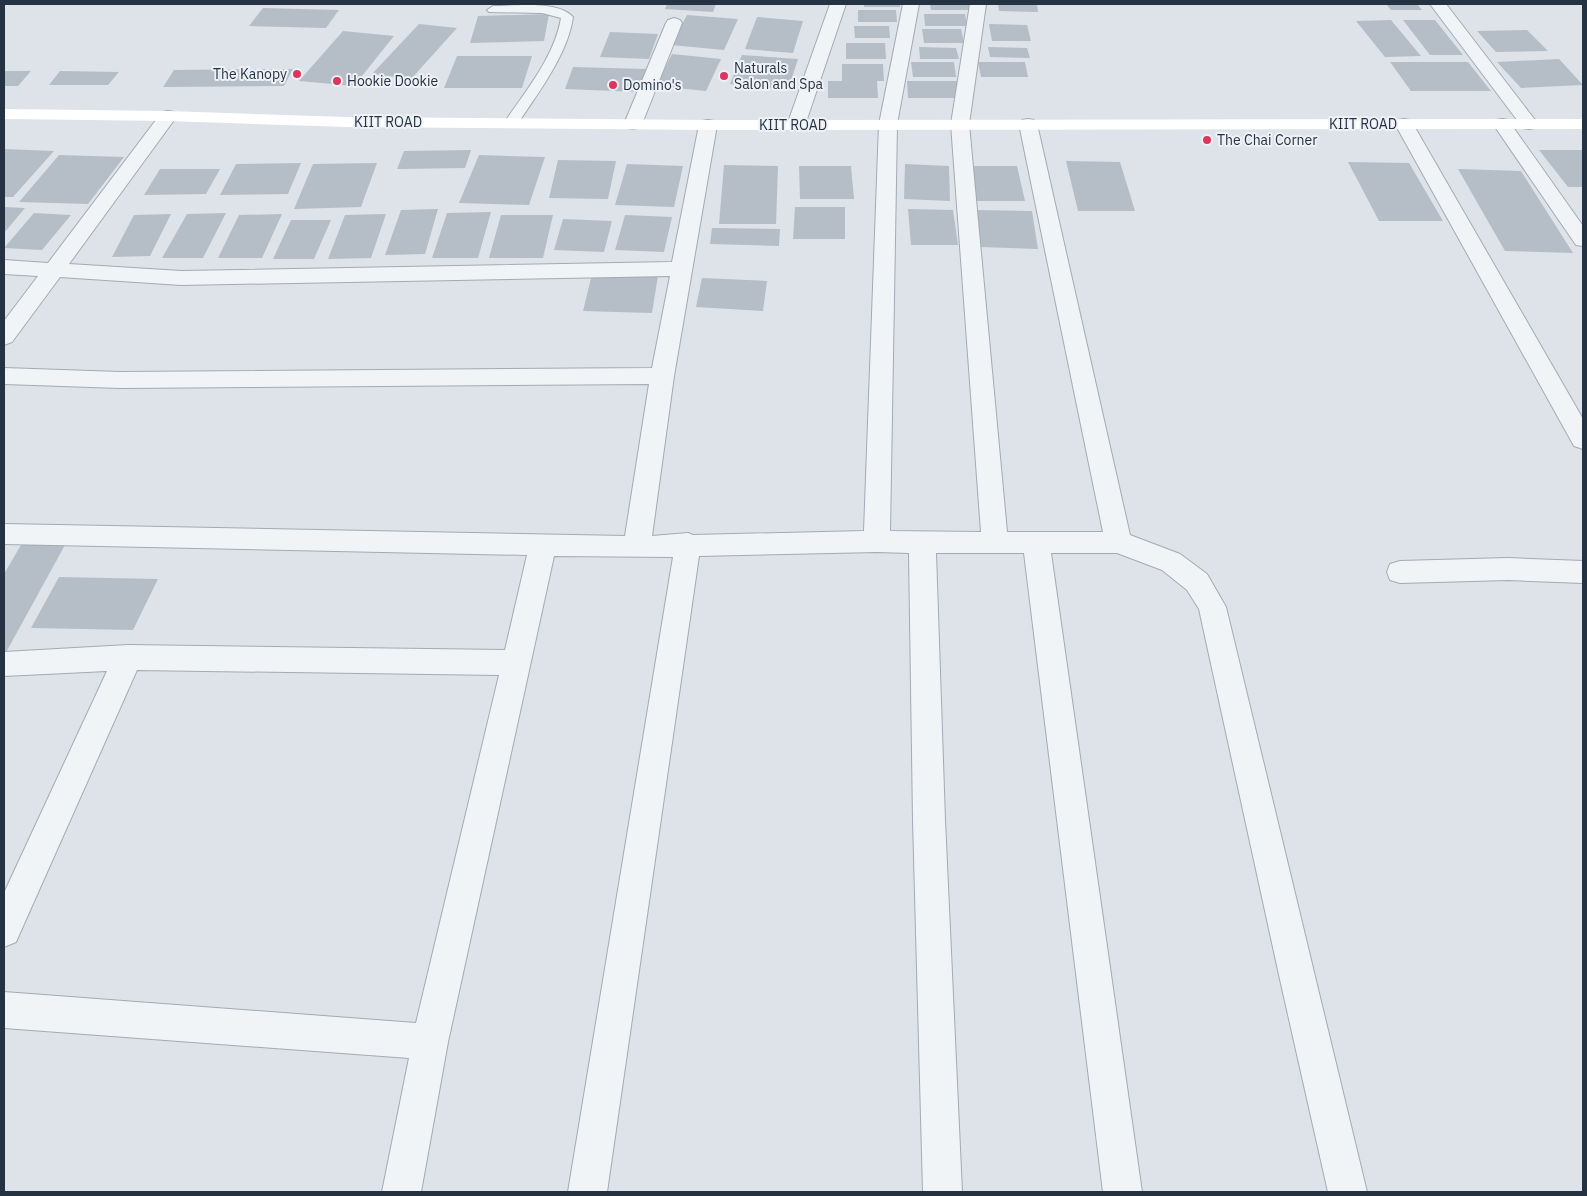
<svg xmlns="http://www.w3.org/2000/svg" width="1587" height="1196" font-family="'IBM Plex Sans',sans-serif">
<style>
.building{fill:#b5bdc7}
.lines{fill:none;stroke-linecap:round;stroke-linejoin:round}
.lane-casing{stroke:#a3aab4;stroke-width:2}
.street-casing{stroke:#a3aab4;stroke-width:2}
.lane{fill:#f1f4f7;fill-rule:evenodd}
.street{fill:#f1f4f7;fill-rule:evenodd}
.secondary{fill:#fff;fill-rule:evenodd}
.poi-dot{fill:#dc355f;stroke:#eef2f7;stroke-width:2}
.labels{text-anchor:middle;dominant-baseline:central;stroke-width:4;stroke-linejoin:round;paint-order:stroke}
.far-poi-label{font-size:14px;fill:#253242;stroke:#eef2f7;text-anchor:start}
.far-street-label{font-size:14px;fill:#253242;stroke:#eef2f7}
</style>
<rect width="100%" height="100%" fill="#dee3e9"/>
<!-- building -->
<path class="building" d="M667,4h49l-3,8 -48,-3z
M864,4h36v3h-36z
M930,4h39l1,6h-39z
M998,4h39l1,8 -39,-1z
M1386,4h31l5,6h-31z
M263,8l76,2 -13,18 -77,-2z
M858,10h38l1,12h-39z
M549,14l-5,27 -74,2 8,-27z
M924,14h41l2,12h-42z
M687,15l51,4 -14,31 -53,-5z
M757,17l46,4 -10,32 -48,-4z
M1391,20l30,36 -36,1 -29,-36z
M1403,20h32l28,35h-33z
M419,24l38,4 -46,51 -39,-5z
M989,24l38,1 4,16h-39z
M854,26h35l1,12h-35z
M922,29h39l3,14h-40z
M1527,30l21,21 -52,1 -19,-21z
M343,31l51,5 -40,50 -55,-5z
M610,32l48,2 -9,25 -49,-2z
M846,43h39l1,16h-40z
M919,47l37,1 3,11h-39z
M988,47l39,1 3,10 -40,-1z
M672,54l49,5 -15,32 -50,-5z
M742,55l56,4 -10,31 -58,-6z
M457,56h75l-10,32h-78z
M1559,59l24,26 -62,3 -24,-26z
M911,62h43l2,15h-43z
M978,62h47l3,15h-47z
M1390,62h78l23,29h-80z
M842,64h41l1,17h-7l1,17h-50v-17h14z
M573,67l73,2 -7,23 -74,-3z
M293,69l-9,17 -121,1 11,-17z
M4,71h27l-13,15h-14z
M60,71l59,1 -11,13h-59z
M907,81h50l2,17h-51z
M4,149l50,2 -41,46h-9z
M471,150l-6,18 -68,1 7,-18z
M1539,150h44v37h-15z
M59,155l65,2 -36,47 -69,-2z
M479,155l66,2 -16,48 -70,-2z
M558,160l58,1 -8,38 -59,-1z
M1066,161l54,1 15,49h-57z
M1348,162l61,1 34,58h-64z
M301,163l-13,31 -68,1 16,-31z
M377,163l-16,44 -67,2 19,-45z
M627,164l56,2 -9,41 -59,-2z
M905,164l44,2 1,35 -46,-2z
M724,165l54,1 -2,58h-57z
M799,166h52l3,33h-54z
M970,166h47l8,35h-49z
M160,169h60l-14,25 -62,1z
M1458,169l63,2 52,82 -68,-2z
M4,207l21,1 -21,25z
M795,207h50v32h-52z
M438,209l-13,45 -40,1 16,-45z
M908,209l45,1 5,35h-47z
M975,210l57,1 6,38 -58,-2z
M491,212l-13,46h-46l15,-45z
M34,213l37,2 -29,35 -38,-2z
M226,213l-23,45h-41l25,-44z
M171,214l-21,42 -38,1 22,-42z
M282,214l-20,44h-44l21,-43z
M386,214l-15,44 -43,1 17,-44z
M501,215h52l-10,43h-54z
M625,215l47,2 -8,35 -49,-2z
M563,219l49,2 -8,31 -50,-2z
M291,220h40l-17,39h-41z
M712,228l68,1 -1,17 -69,-2z
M592,274l66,2 -6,37 -69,-2z
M702,278l65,3 -4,30 -67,-4z
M21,545h44l-61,111v-82z
M59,577l99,2 -25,51 -102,-2z"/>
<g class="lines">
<defs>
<path id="lane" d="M493,6c21,0 65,-6 80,11 -5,37 -36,78 -57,109l-5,1 -7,-4c21,-31 51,-67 57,-105l-19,-5 -53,-1 -2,-2z"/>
<path id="street" d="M830,4h16l-41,121 -3,4 -6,1 -6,-1 -3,-4z
M903,4h16l-22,120 -7,407 91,1 -30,-408 19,-120h16l-17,120 38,408h96l-84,-408 3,-4 6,-1 6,1 3,4 93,411 50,19 27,20 19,33 141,585h-39l-49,-217 -80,-366 -12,-19 -25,-20 -45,-17h-66l91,639h-39l-79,-639h-88l9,267 17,372h-39l-10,-372 -4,-267 -32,-1 -178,4 -92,636h-39l105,-635 -119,-1 -106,486 -27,150h-39l27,-134 -405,-30v-36l412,31 83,-348 -362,-5 -121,272 -12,5v-54l103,-222 -103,5v-24l124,-7 377,5 22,-95 -523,-11v-20l621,12 24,-152 -529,4 -116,-4v-16l116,4 532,-4 18,-92 -489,9 -121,-8 -48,65 -8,3v-24l34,-45 -34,-2v-14l44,3 114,-151 6,-1 6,1 3,4 -108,148 112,7 491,-9 27,-137 3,-4 6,-1 6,1 3,4 -43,251 -22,160 36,-3 5,2 171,-4 15,-407z
M1430,4h16l89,116 3,4 -3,4 -6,1 -6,-1z
M674,18l6,2 2,3 -40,101 -3,4 -6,1 -6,-1 -3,-4 42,-101 2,-3z
M1404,119l6,1 3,4 170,295v30l-9,-3 -179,-322 3,-4z
M1502,119l6,1 75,106v20l-7,-1 -83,-121 3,-4z
M1508,558l75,3v22l-75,-3 -108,3 -10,-3 -3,-8 3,-8 10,-3z"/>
</defs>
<!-- lane casing -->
<use href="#lane" class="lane-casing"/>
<!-- street casing -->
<use href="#street" class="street-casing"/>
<!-- lane -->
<use href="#lane" class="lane"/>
<!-- street -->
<use href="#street" class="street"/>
<!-- secondary -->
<path class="secondary" d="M4,109l164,2 178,6 362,3 875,-1v10l-875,1 -362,-3 -178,-6 -164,-2z"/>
</g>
<!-- markers -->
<g class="poi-dot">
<circle cx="297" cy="74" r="5"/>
<circle cx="724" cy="76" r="5"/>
<circle cx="337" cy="81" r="5"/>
<circle cx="613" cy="85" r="5"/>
<circle cx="1207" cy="140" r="5"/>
</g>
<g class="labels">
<!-- far-poi labels -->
<g class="far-poi-label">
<text x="734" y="68">Naturals<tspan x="734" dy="16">Salon and Spa</tspan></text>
<text x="287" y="74" text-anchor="end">The Kanopy</text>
<text x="347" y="81">Hookie Dookie</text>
<text x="623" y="85">Domino's</text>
<text x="1217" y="140">The Chai Corner</text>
</g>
<!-- far-street labels -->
<g class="far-street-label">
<text x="388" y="122">KIIT ROAD</text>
<text x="1363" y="124">KIIT ROAD</text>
<text x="793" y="125">KIIT ROAD</text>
</g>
</g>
<!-- border -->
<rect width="1587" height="1196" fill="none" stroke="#253242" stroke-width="10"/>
</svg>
